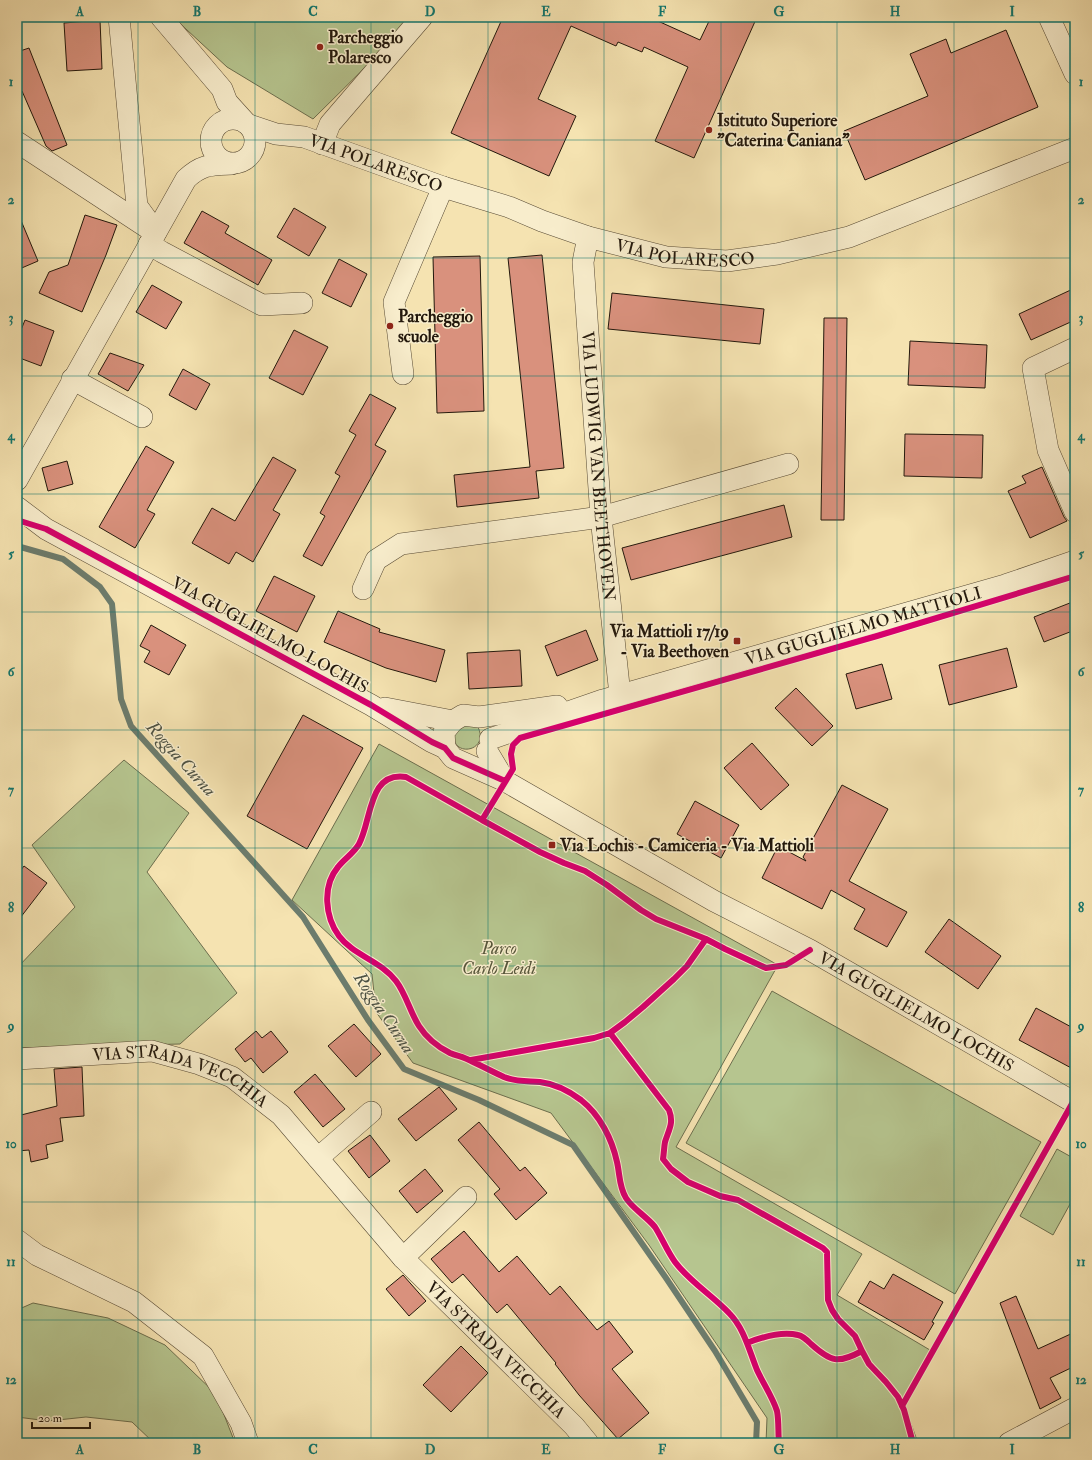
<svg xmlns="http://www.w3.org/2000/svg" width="1092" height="1460" font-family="'IM FELL Double Pica',serif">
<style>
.green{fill:#b6c58f;stroke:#6c6e4e}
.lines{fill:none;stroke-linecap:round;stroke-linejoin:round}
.stream{stroke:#6c7c6d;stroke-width:6}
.building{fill:#d9917d;stroke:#23180c}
.minor-casing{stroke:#584b35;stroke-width:22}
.minor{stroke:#f8edcc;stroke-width:21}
.cycleway-casing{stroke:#f8edcc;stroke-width:8}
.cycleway{stroke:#d6006c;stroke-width:6}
.grid{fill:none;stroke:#0f766e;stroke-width:1;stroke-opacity:0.55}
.poi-dot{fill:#8f2418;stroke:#f8edcc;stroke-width:1.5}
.labels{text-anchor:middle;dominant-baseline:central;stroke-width:3;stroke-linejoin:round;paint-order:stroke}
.poi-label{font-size:17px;font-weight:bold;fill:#23180c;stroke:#f8edcc;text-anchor:start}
.street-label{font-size:17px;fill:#23180c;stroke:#f8edcc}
.park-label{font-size:17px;font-style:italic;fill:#56553a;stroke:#f8edcc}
.water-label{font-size:18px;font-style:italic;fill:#4d5244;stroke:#f8edcc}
.neatline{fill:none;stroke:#0f766e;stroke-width:1.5}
.grid-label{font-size:13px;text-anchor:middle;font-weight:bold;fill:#0f766e}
</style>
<rect width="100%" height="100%" fill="#f5e3b1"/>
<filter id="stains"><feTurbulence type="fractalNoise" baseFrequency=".005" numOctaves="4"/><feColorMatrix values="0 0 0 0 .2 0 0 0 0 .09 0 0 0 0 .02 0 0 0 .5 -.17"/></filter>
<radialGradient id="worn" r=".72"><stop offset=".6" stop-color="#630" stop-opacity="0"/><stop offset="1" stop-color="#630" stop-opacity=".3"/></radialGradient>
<!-- green -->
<path class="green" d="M173,17h242l-4,5 -98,97 -86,-52z
M462,723l16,4c11,23 -21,30 -24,12 -1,-3 1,-7 1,-10z
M379,744l399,221 -102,182 186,107 -25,41 98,58 -32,49 15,41h-152l1,-25 -118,-173 -98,-132 -138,-50 -37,-51 -4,-38 -80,-74z
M124,760l65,53 -42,59 90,121 -57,51 -163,4v-80l58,-61 -43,-62z
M772,991l269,151 -86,152 -269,-151z
M1057,1149l18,10v36l-22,40 -33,-19z
M33,1303l75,15 57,27 51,49 19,49h-81l-22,-21 -46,-5 -38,4 -31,-4v-107z"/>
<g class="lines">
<!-- stream -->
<path class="stream" d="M17,546l46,13 37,28 12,17 9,95 10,27 172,191 65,103 36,49 75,31 94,45 93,133 49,73 42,71 -1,21"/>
</g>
<!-- building -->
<path class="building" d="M503,17h146l51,23 11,-23h46l-63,141 -39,-17 33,-74 -44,-20 -2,5 -24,-10 -2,4 -45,-20 -33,73 38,17 -27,60 -98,-43z
M100,20l2,49 -35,2 -3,-48z
M1006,30l32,77 -173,73 -21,-49 84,-35 -18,-42 36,-15 5,14z
M29,48l38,97 -15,6 -6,-5 -24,-55 -5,2v-41z
M294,208l32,19 -17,29 -32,-19z
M17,211l21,50 -21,9z
M202,211l27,15 -4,7 47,27 -14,25 -74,-42z
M85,215l32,10 -11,30 -24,57 -43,-19 10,-21 19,-7z
M542,255l22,213 -28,3 3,27 -82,9 -3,-32 76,-8 -22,-209z
M480,256l4,155 -47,2 -4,-156z
M339,259l28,15 -16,33 -29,-14z
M152,285l30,17 -16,27 -30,-17z
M1075,288v32l-44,20 -12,-26z
M612,293l152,16 -4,35 -152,-15z
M824,318h23l-3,202h-23z
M25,320l29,11 -13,35 -24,-9v-17z
M294,330l34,17 -25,48 -34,-17z
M910,341l77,4 -2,43 -77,-3z
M110,353l34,12 -16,26 -30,-17z
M183,369l27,15 -14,26 -27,-15z
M370,394l26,14 -21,37 11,6 -64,115 -19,-10 22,-40 -5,-3 20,-37 -5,-3 21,-38 -7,-4z
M905,434l78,1 -1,43 -78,-2z
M146,446l28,16 -27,48 8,4 -20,34 -36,-21z
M273,457l23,13 -23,40 7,4 -27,48 -17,-10 -7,12 -37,-21 20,-35 23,13z
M67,461l6,23 -25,7 -6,-23z
M1042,467l22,50 3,4 -37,17 -22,-47 18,-8 -4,-7z
M784,505l8,32 -161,43 -9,-32z
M274,576l41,20 -18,36 -41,-21z
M1075,601v29l-31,12 -10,-25z
M338,611l42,18 -1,3 66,18 -9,32 -50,-14 -62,-26z
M151,625l35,20 -17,30 -25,-13 6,-11 -10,-5z
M586,630l12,30 -41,16 -12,-30z
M1007,648l10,39 -68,18 -10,-40z
M520,650l2,36 -53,3 -2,-36z
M882,664l10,35 -36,10 -10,-35z
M796,688l37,38 -21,20 -37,-38z
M303,715l60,33 -56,101 -60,-33z
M752,743l37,42 -28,25 -37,-42z
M842,785l46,24 -39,72 58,31 -20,35 -33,-18 11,-20 -34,-19 -9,19 -60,-31 16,-32 28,15 -3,-4z
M695,801l44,24 -18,33 -44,-24z
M24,866l23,17 -30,39v-47z
M949,919l52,37 -23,33 -53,-37z
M1036,1008l39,21v41l-56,-30z
M354,1024l27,30 -25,23 -28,-31z
M256,1031l6,7 9,-7 17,21 -25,21 -12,-15 -6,4 -10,-13z
M82,1067l2,49 -24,2 3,23 -17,4 2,13 -17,4 -2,-12 -12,1v-35l40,-10 -3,-37z
M315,1074l30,35 -22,18 -29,-35z
M439,1087l18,22 -41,32 -18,-22z
M479,1122l41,49 5,-4 22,26 -31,27 -22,-26 6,-5 -42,-49z
M370,1135l20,26 -21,17 -21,-27z
M425,1169l18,22 -26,22 -18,-22z
M464,1231l35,41 18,-16 33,39 10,-9 37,44 12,-9 24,31 -21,17 37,44 -31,26 -39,-44 -24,-31 1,-1 -49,-59 -10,9 -34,-39 -11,9 -21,-24z
M893,1274l50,28 -11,20 2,1 -10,17 -66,-38 12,-21 14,8z
M403,1275l23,26 -17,15 -23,-27z
M1016,1296l22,53 37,-17v34l-25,12 11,20 -21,11 -40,-106z
M461,1346l27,27 -37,39 -28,-27z"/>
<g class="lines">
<defs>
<g id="minor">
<path d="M119,17l18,189 19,26"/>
<path d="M161,17l61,72 5,13 19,21"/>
<path d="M1049,17l26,57"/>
<circle cx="233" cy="141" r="22"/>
<path id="s1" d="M249,125l27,9 28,3 139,50 66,20 33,14 46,16 78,20 61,4 50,-7 72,-17 226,-89"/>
<path d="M17,142l131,86"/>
<path d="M322,144l8,-20 92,-107"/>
<path id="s2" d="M588,237l-5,25 18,255 19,178"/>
<path d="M149,244l13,8 100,53 40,-2"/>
<path d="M1075,348l-42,20 15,82 27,62"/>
<path d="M403,374l-9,-72 49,-115"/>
<path d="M72,379l70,38"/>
<path d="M17,480l169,-301c16,-15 25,-14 46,-15"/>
<path id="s3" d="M17,507l29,22 325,176 61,37 13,6 8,10 52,23 209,120 96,49 265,153"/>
<path d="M363,589l13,-29 25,-16 200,-27 187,-53"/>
<path d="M385,708l68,13"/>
<path id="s4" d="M490,739l113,-39 402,-115 70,-24"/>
<path d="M445,748l-1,-16 9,-11 10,-6 16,2 78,-11"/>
<path d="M487,751l18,30"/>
<path id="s5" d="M17,1059l135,-8 47,13 33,13 49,38 122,143 171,168 14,17"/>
<path d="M318,1158l53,-46"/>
<path d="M17,1240l20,15 97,47 69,54 38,67 7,20"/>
<path d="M403,1258l63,-61"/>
<path d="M1009,1443l66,-35"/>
</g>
</defs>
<!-- minor casing -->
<use href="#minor" class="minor-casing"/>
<!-- minor -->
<use href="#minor" class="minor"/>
<defs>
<path id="cycleway" d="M17,520l29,9 325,176 61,37 13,6 8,10 52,23
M706,939l19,10 41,19 20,-3 24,-15
M610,1033l59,77c5,13 0,19 -4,32 -1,5 -1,11 -2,17l8,10 17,13 32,14 18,4 85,48 4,4 1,48 4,10 6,9 17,17 7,15
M471,1060l123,-22 16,-5 15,-11 18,-15 31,-28 13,-13 19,-27 -50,-20 -15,-9 -34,-25 -22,-14 -21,-8 -24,-11 -58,-32
M747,1343c15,-6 35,-12 51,-8 5,1 9,5 13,9 20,18 27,20 51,7l7,13 17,18 12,15 6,13 9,33
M902,1406l171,-304
M779,1443c-1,-10 0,-22 -2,-32 -4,-13 -14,-28 -20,-41 -8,-20 -13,-42 -28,-57 -17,-18 -39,-31 -54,-51 -8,-11 -13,-24 -20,-35 -9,-11 -22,-18 -29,-29 -7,-11 -6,-23 -9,-36 -5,-23 -17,-47 -36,-62 -12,-9 -25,-16 -41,-18 -13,-1 -24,0 -36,-5 -11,-5 -22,-11 -33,-16 -7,-4 -14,-5 -21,-8 -12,-6 -24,-16 -31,-27 -9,-14 -13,-32 -23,-45 -15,-20 -43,-26 -57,-45 -14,-19 -17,-50 -1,-69 6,-8 16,-14 21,-23 13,-24 9,-73 47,-67l76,43 31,-51 -2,-15 2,-9 7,-7 357,-102 198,-60"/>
</defs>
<!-- cycleway casing -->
<use href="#cycleway" class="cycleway-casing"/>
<!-- cycleway -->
<use href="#cycleway" class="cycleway"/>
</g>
<!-- grid -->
<path class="grid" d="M138,17v1426M255,17v1426M371,17v1426M488,17v1426M604,17v1426M721,17v1426M837,17v1426M954,17v1426M17,140h1058M17,258h1058M17,376h1058M17,494h1058M17,612h1058M17,730h1058M17,848h1058M17,966h1058M17,1084h1058M17,1202h1058M17,1320h1058"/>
<!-- markers -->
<g class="poi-dot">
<circle cx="320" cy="47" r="4"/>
<circle cx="709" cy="130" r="4"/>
<circle cx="390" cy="326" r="4"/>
<rect x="733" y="637" width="8" height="8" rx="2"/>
<rect x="548" y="841" width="8" height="8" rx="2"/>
</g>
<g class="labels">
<!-- poi labels -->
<g class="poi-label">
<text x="328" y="37">Parcheggio<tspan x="328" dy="20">Polaresco</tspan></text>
<text x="717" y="120">Istituto Superiore<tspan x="717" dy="20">"Caterina Caniana"</tspan></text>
<text x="398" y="316">Parcheggio<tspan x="398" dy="20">scuole</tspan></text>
<text x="729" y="631" text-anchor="end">Via Mattioli 17/19<tspan x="729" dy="20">- Via Beethoven</tspan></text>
<text x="560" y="845">Via Lochis - Camiceria - Via Mattioli</text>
</g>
<!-- street labels -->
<g class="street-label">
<text stroke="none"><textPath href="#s1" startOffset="133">VIA POLARESCO</textPath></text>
<text stroke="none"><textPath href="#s1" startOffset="457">VIA POLARESCO</textPath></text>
<text stroke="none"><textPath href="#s2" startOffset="230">VIA LUDWIG VAN BEETHOVEN</textPath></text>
<text stroke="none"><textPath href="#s4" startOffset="390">VIA GUGLIELMO MATTIOLI</textPath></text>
<text transform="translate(270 635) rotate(29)">VIA GUGLIELMO LOCHIS</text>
<text stroke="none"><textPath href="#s3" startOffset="1033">VIA GUGLIELMO LOCHIS</textPath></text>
<text stroke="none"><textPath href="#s5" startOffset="169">VIA STRADA VECCHIA</textPath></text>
<text stroke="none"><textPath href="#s5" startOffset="600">VIA STRADA VECCHIA</textPath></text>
</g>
<!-- park labels -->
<g class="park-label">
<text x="499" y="948">Parco<tspan x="499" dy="20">Carlo Leidi</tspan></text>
</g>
<!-- water labels -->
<g class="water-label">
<text transform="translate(181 759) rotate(48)">Roggia Curna</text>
<text transform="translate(384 1013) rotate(56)">Roggia Curna</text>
</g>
</g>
<!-- margin -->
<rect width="1092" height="1460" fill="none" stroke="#f5e3b1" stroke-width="44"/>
<!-- scale -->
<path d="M32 1422v6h58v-6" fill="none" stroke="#23180c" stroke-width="2"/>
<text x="38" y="1422" font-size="12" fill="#23180c" stroke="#f8edcc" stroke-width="3" paint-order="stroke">20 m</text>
<rect x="22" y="22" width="1048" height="1416" class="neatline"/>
<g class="grid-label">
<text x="80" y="16">A</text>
<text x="197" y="16">B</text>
<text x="313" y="16">C</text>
<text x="430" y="16">D</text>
<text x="546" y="16">E</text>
<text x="662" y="16">F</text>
<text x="779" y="16">G</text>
<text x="895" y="16">H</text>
<text x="1012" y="16">I</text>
<text x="11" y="86">1</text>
<text x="1081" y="86">1</text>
<text x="11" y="204">2</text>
<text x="1081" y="204">2</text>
<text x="11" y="322">3</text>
<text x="1081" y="322">3</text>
<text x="11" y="440">4</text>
<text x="1081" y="440">4</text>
<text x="11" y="558">5</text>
<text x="1081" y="558">5</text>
<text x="11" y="676">6</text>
<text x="1081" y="676">6</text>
<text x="11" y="794">7</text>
<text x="1081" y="794">7</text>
<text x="11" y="912">8</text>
<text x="1081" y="912">8</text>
<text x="11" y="1030">9</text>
<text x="1081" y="1030">9</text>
<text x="11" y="1148">10</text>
<text x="1081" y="1148">10</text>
<text x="11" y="1266">11</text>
<text x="1081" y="1266">11</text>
<text x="11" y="1384">12</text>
<text x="1081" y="1384">12</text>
<text x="80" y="1454">A</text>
<text x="197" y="1454">B</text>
<text x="313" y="1454">C</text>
<text x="430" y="1454">D</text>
<text x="546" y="1454">E</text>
<text x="662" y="1454">F</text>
<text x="779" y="1454">G</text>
<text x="895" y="1454">H</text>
<text x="1012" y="1454">I</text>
</g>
<rect width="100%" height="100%" filter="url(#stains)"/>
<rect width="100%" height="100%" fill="url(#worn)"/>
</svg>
